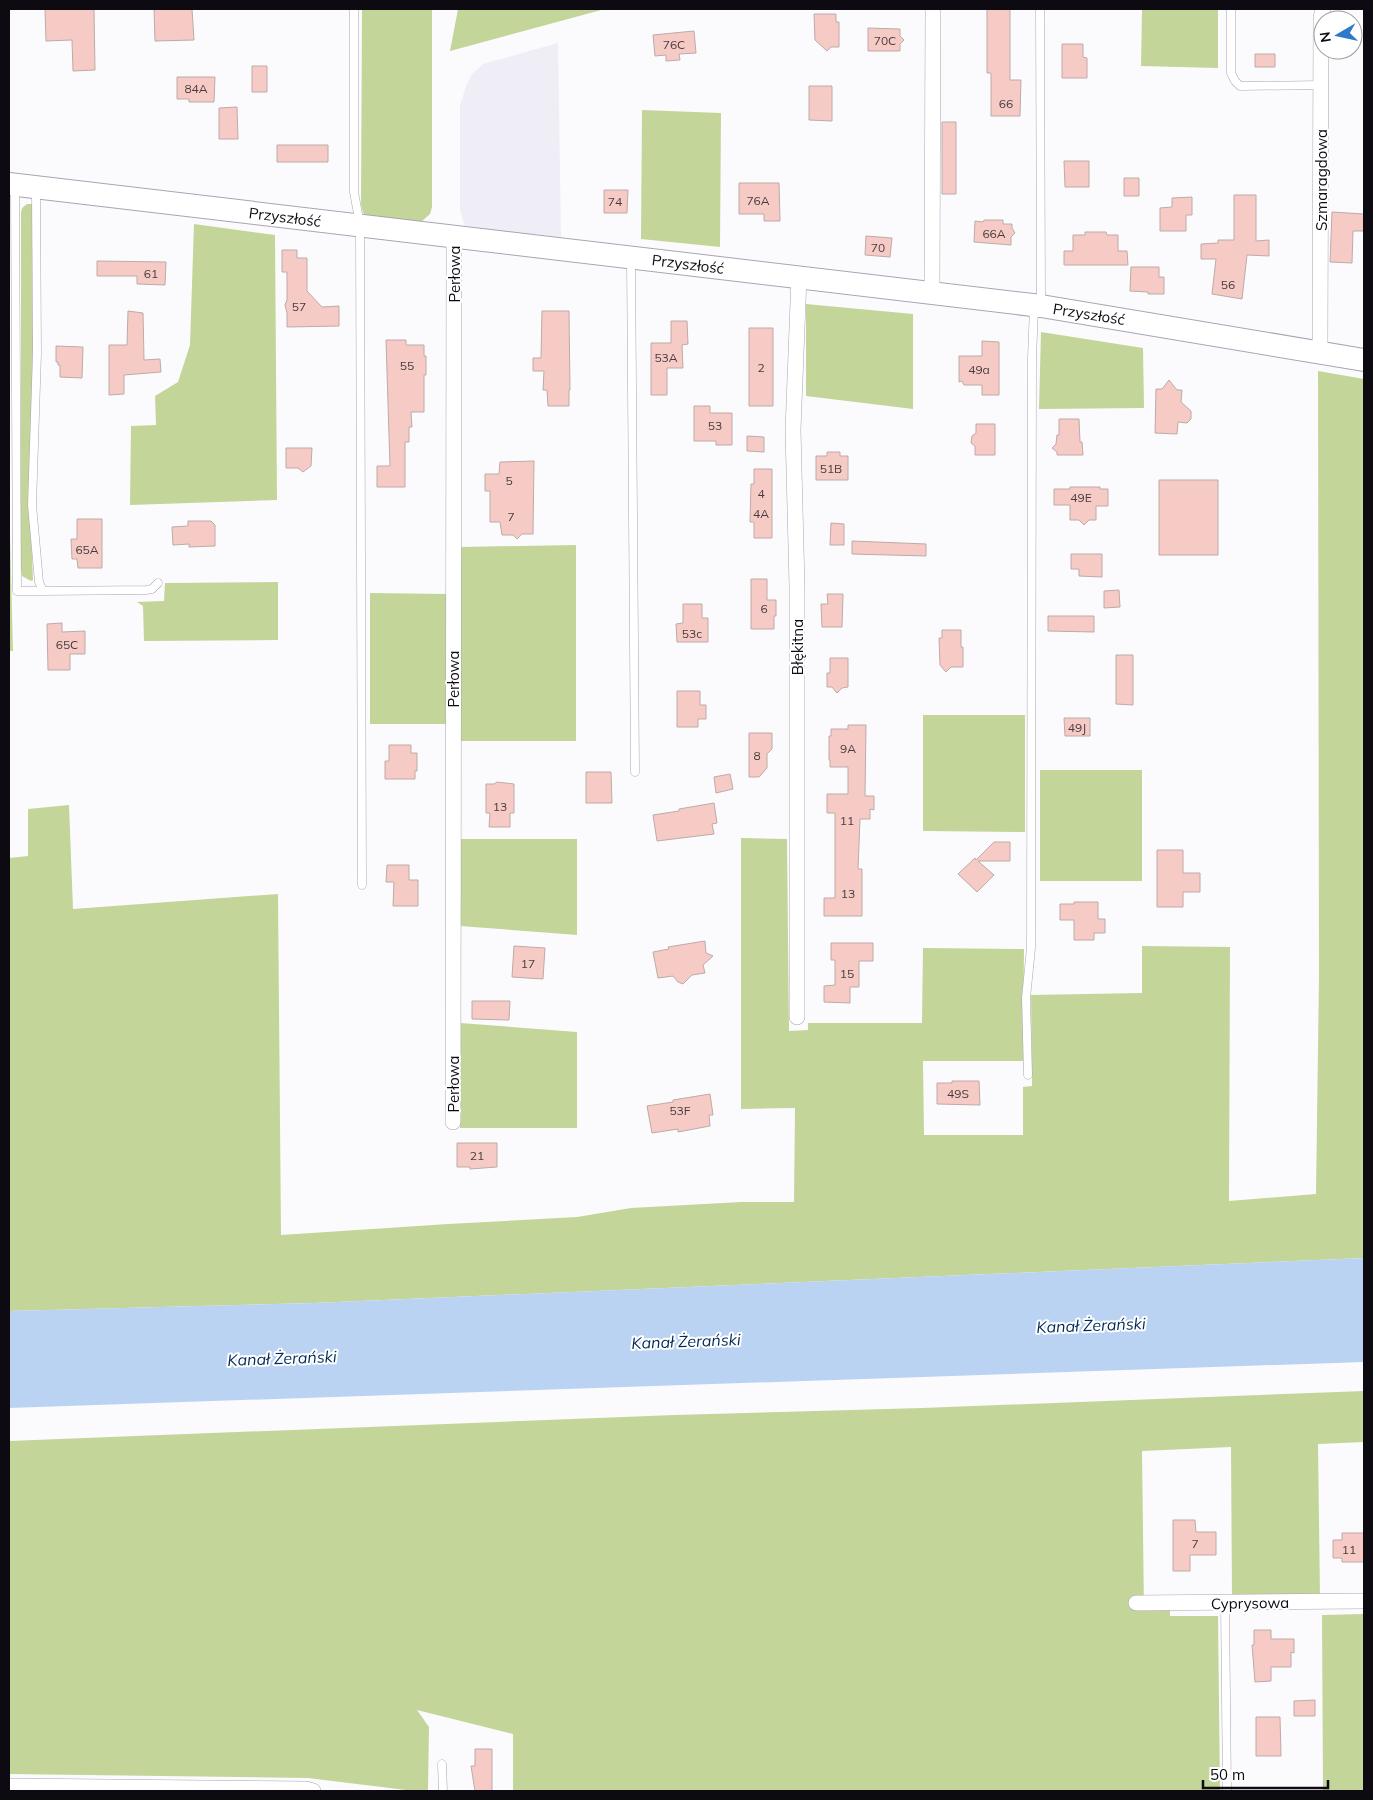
<svg xmlns="http://www.w3.org/2000/svg" width="1373" height="1800" font-family="Mulish,sans-serif">
<style>
.built{fill:#efedf6}
.green{fill:#c3d599}
.water{fill:#bbd3f2}
.building{fill:#f6cbc5;stroke:#beaaa7}
.lines{fill:none;stroke-linecap:round;stroke-linejoin:round}
.lane-casing{stroke:#a9a4b4;stroke-width:9}
.street-casing{stroke:#a9a4b4;stroke-width:16}
.secondary-casing{stroke:#a9a4b4;stroke-width:24}
.lane{stroke:#fff;stroke-width:8}
.street{stroke:#fff;stroke-width:15}
.secondary{stroke:#fff;stroke-width:22}
.labels{text-anchor:middle;dominant-baseline:central;stroke-width:4;stroke-linejoin:round;paint-order:stroke}
.number-label{font-size:12px;fill:#473b3e}
.street-label{font-size:15px;fill:#0d0b11;stroke:#fff}
.water-label{font-size:16px;font-style:italic;fill:#002a57;stroke:#fff}
</style>
<rect width="100%" height="100%" fill="#fbfbfe"/>
<!-- built -->
<path class="built" d="M558,43l3,194 -96,-10 -5,-18v-104l7,-21 5,-10 11,-10z"/>
<!-- green -->
<path class="green" d="M362,9h70v198l-2,7 -9,8 -54,-7 -4,-2 -2,-9z
M458,9h147l-155,42z
M1142,9h76v59l-77,-2z
M642,110l79,3 -1,134 -79,-8z
M27,204h5l1,139 -3,161 3,76 -2,1 -9,-5 -1,-7v-356l1,-5z
M194,224l81,11 2,265 -147,5 1,-79 25,-1 -1,-29 23,-14 12,-37z
M806,304l107,10v95l-107,-13z
M1041,332l102,16 1,60 -105,1z
M1318,371l46,8v879l-1050,45 -305,8v-453l19,-2v-47l41,-4 4,104 205,-15 3,341 167,-11 129,-7 54,-9 110,-6h53l1,-94 -54,1v-271l46,1 2,192 19,-1v-7h114l1,-75 101,1 -1,112h-100l1,74h99v-48l9,-1 -1,-91 111,-2v-47l88,1 -1,254 87,-7 3,-219z
M9,495l4,156h-4z
M576,545v196h-115l-3,-194z
M278,582v58l-134,1 -1,-35 -6,-4 27,-1 1,-18z
M370,593l78,1v130h-78z
M923,715h102v117l-102,-1z
M1040,770h102v111h-102z
M460,839h117v96l-117,-9z
M460,1023l117,9v96h-117z
M1364,1391v51l-46,2 2,153 -88,1 -1,-151 -89,4 2,160 26,-1v6h48l2,175h-707v-57l-96,-24 12,17 -1,63 -14,1 -106,-13 -299,-4v-333l665,-26 248,-7z
M1364,1614v177h-41l-1,-176z"/>
<!-- water -->
<path class="water" d="M1364,1258v104l-1355,46v-97l305,-8z"/>
<!-- building -->
<path class="building" d="M45,9h49l1,61 -22,1 -1,-31 -26,1z
M154,9h38l2,31 -39,1z
M987,9h23v71h11l-1,36h-29v-43h-4z
M814,14h22v8h3v25h-8l-4,4 -12,-11z
M868,28l32,1v7l4,4 -4,4v7h-32z
M694,31l2,22 -17,1 1,6 -14,1v-6l-11,1 -2,-21z
M1062,44h21v13l4,1v20h-25z
M1255,54h20v13h-20z
M252,66h15v26h-15z
M177,77h38l-1,25h-25v-3h-12z
M809,86h23v35l-23,-1z
M237,107l1,32h-19v-31z
M942,122h14v72h-14z
M277,145h51v17h-51z
M1064,161h25v26h-24z
M1124,178h15v18h-15z
M739,183h40l1,38h-16v-7h-25z
M604,190h24l-1,23h-23z
M1234,195h22v46l13,-1v16l-22,-1 -5,44 -30,-5 4,-35h-15v-15l17,-1v-3h16z
M1192,197v18h-6v16h-26v-23l12,-1v-9z
M1332,212l32,2v17h-11l-1,32 -22,-1z
M984,220h19v4h9v4l3,5 -4,4v8l-37,-3 1,-21 8,1z
M1085,232h21l1,3h11v16h9l1,14h-64v-14h9v-16h12z
M866,236l26,2 -2,19 -25,-2z
M282,250h15v8h10v33l15,16 17,-1v20l-52,1v-14l-2,-8 2,-5v-28h-5z
M97,261l69,1 -1,23 -28,-1v-8h-40z
M1131,267h28v10h5v17h-16v-2l-18,-1z
M128,311l15,2 1,47 16,-1 1,13 -37,3v19l-15,1v-50h18z
M542,311h27l1,79h-1v16h-21l-1,-16h-4l1,-19h-11v-13h8z
M671,321h16l1,23 -6,1 1,23h-16v27h-16v-52h20z
M749,328h24v78h-24z
M386,340h20v5h18v11h2v19h-2v37h-13l1,15h-3v15h-4v45h-28v-21h13z
M982,341l17,1v53h-17v-10h-18l-2,-4 -3,1v-26h23z
M56,346l27,1 -1,31 -22,-1v-12h-2v-3h-2z
M1169,380l8,10h5l-1,12 10,9v8l-4,4 -9,-1 -1,12 -22,-1 1,-44h6z
M694,406h16v7h22v32h-16v-4h-22z
M1059,419h20l1,23h2l1,13h-26v-3l-5,-4 4,-4 1,-9h2z
M976,424h19v31h-20v-9l-4,-3 1,-7 4,-3z
M747,436l17,1v15l-17,-1z
M286,448h26l-1,18 -8,6 -5,-4h-12z
M827,452h13v4h8v24h-32v-24h11z
M534,461l-1,73h-11l-5,5 -4,-4h-11l-2,-13h-10v-31h-5v-17h14l1,-12z
M754,469h18v69h-18v-16h-4l1,-38h3z
M1159,480h59v75h-59z
M1070,487h30v2h8v17h-12v14h-7l-5,5 -5,-5h-9v-15h-16v-16h16z
M77,519h25v49h-24l-1,-9h-5l-1,-20h6z
M188,521h23l4,4v21l-26,1v-3l-16,1 -1,-18 16,-1z
M831,523l13,1v21h-14z
M852,541l74,3v12l-74,-2z
M1071,554h31v23l-23,-1v-7h-8z
M751,579h16v21h9v16h-2v13h-23z
M1119,590l1,17 -16,1v-17z
M827,594h16l-1,33h-20l-1,-23h7z
M683,604h19v14h6v24h-31l-1,-18 7,-1z
M1048,616h46v16l-46,-1z
M62,623v9l23,-1v23h-15v16h-22l-1,-46z
M942,630h19v17h2v20h-12l-5,5 -6,-7 -1,-27h3z
M1116,655h17v50l-17,-1z
M830,658h18v29l-6,1 -5,5 -5,-6h-5v-14h3z
M677,691h23v14h6v14h-8v8h-21z
M1064,718h26v18h-25z
M848,725h18l-1,71h9v14l-4,-1v10h-10l-2,50h4v47h-38v-18h11v-85h-8v-19h21v-27h-18v-7h-1v-24h2v-7h17z
M749,733h23v16l-5,5v14l-8,9h-10z
M389,745h22v8h6v18h-2v8h-30v-18h4z
M586,772h25l1,31h-26z
M730,774l3,15 -17,4 -2,-16z
M497,782l17,2v29h-4v14h-21l1,-14h-4v-29h8z
M714,803l3,20 -5,1 2,10 -57,7 -4,-26 26,-4v-2z
M994,842h16v19h-32l16,14 -17,17 -19,-18 17,-16 1,2z
M1157,850h26v23h17v19h-17v15h-26z
M387,865h22v15h9v26h-25l1,-24h-8z
M1074,902h24v17h7v14h-11v7h-20v-20h-14v-16h14z
M705,941l1,12 7,3 -10,9 2,8 -13,2 -9,9 -5,-2 -5,-6 -15,2 -5,-26 16,-3 -1,-2z
M831,943h42v18h-14v26h-9v16l-26,-1v-16l11,-1v-25h-4z
M514,946l31,2 -2,31 -31,-2z
M472,1001h38l-1,19 -37,-1z
M952,1081h27l1,24 -43,-1v-21h15z
M710,1094l3,21h-4l1,11 -32,6v-3l-26,4 -5,-27 26,-4v-2z
M457,1143h40v24l-27,2v-2h-13z
M1173,1520h22l1,12h20v23h-26v16h-17z
M1342,1533h22v29h-22v-4h-9v-18h9z
M1254,1630h17v9h23v14l-3,-1v15h-20v14l-16,1 -3,-37h2z
M1315,1700v16h-21v-15z
M1256,1717h24l1,39h-25z
M475,1749h17v42h-17l-4,-25h4z"/>
<g class="lines">
<defs>
<path id="lane" d="M354,9v183l6,33 2,660
M1040,9l1,295
M1231,9v64l4,8 5,5 81,-1
M15,187l2,404h26
M36,190l1,163 -5,152 7,77 4,9 103,-1 6,-1 6,-6
M631,259l4,513
M1028,1075l-2,-77 5,-50 1,-590 2,-51
M1225,1603l2,188
M442,1764l1,27"/>
<path id="street" d="M932,293l1,-284
M1320,352l1,-334 2,-9
M797,1017v-431l-4,-156 6,-153
M453,1122l1,-885
M1136,1603l228,-2
M9,1786l297,3 7,2"/>
<path id="secondary" d="M9,184l1032,122 323,54"/>
</defs>
<!-- lane casing -->
<use href="#lane" class="lane-casing"/>
<!-- street casing -->
<use href="#street" class="street-casing"/>
<!-- secondary casing -->
<use href="#secondary" class="secondary-casing"/>
<!-- lane -->
<use href="#lane" class="lane"/>
<!-- street -->
<use href="#street" class="street"/>
<!-- secondary -->
<use href="#secondary" class="secondary"/>
</g>
<g class="labels">
<!-- number labels -->
<g class="number-label">
<text x="885" y="40">70C</text>
<text x="674" y="44">76C</text>
<text x="196" y="88">84A</text>
<text x="1006" y="103">66</text>
<text x="758" y="200">76A</text>
<text x="615" y="201">74</text>
<text x="994" y="233">66A</text>
<text x="878" y="247">70</text>
<text x="151" y="273">61</text>
<text x="1228" y="284">56</text>
<text x="299" y="306">57</text>
<text x="666" y="357">53A</text>
<text x="407" y="365">55</text>
<text x="761" y="367">2</text>
<text x="979" y="369">49a</text>
<text x="715" y="425">53</text>
<text x="831" y="468">51B</text>
<text x="509" y="480">5</text>
<text x="761" y="493">4</text>
<text x="1081" y="497">49E</text>
<text x="761" y="513">4A</text>
<text x="511" y="516">7</text>
<text x="87" y="549">65A</text>
<text x="764" y="608">6</text>
<text x="692" y="633">53c</text>
<text x="67" y="644">65C</text>
<text x="1077" y="727">49J</text>
<text x="848" y="748">9A</text>
<text x="757" y="755">8</text>
<text x="500" y="806">13</text>
<text x="847" y="820">11</text>
<text x="848" y="893">13</text>
<text x="528" y="963">17</text>
<text x="847" y="973">15</text>
<text x="958" y="1093">49S</text>
<text x="680" y="1110">53F</text>
<text x="477" y="1155">21</text>
<text x="1195" y="1543">7</text>
<text x="1349" y="1549">11</text>
</g>
<!-- street labels -->
<g class="street-label">
<text transform="translate(1321 180) rotate(-90)">Szmaragdowa</text>
<text transform="translate(285 217) rotate(7)">Przyszłość</text>
<text transform="translate(688 264) rotate(7)">Przyszłość</text>
<text transform="translate(454 274) rotate(-90)">Perłowa</text>
<text transform="translate(1089 314) rotate(9)">Przyszłość</text>
<text transform="translate(797 647) rotate(-90)">Błękitna</text>
<text transform="translate(453 679) rotate(-90)">Perłowa</text>
<text transform="translate(453 1084) rotate(-90)">Perłowa</text>
<text transform="translate(1250 1603) rotate(-1)">Cyprysowa</text>
</g>
<!-- water labels -->
<g class="water-label">
<text transform="translate(1091 1325) rotate(-2)">Kanał Żerański</text>
<text transform="translate(686 1341) rotate(-2)">Kanał Żerański</text>
<text transform="translate(282 1358) rotate(-2)">Kanał Żerański</text>
</g>
</g>
<!-- border -->
<rect width="1373" height="1800" fill="none" stroke="#0d0b11" stroke-width="20"/>
<!-- north arrow -->
<g transform="translate(1338 35) rotate(261)"><circle r="24" fill="#ffffff" stroke="#9e9da0"/>
<path d="M0-4L9 19L0 12L-9 19Z" fill="#2f79c9"/>
<text y="-8" font-size="14" font-weight="bold" text-anchor="middle" fill="#0d0b11">N</text>
</g>
<!-- scale -->
<path d="M1203 1780v8h125v-8" fill="none" stroke="#0d0b11" stroke-width="2.5"/>
<text x="1210" y="1780" font-size="15" fill="#0d0b11" stroke="#ffffff" stroke-width="4" paint-order="stroke">50 m</text>
</svg>
